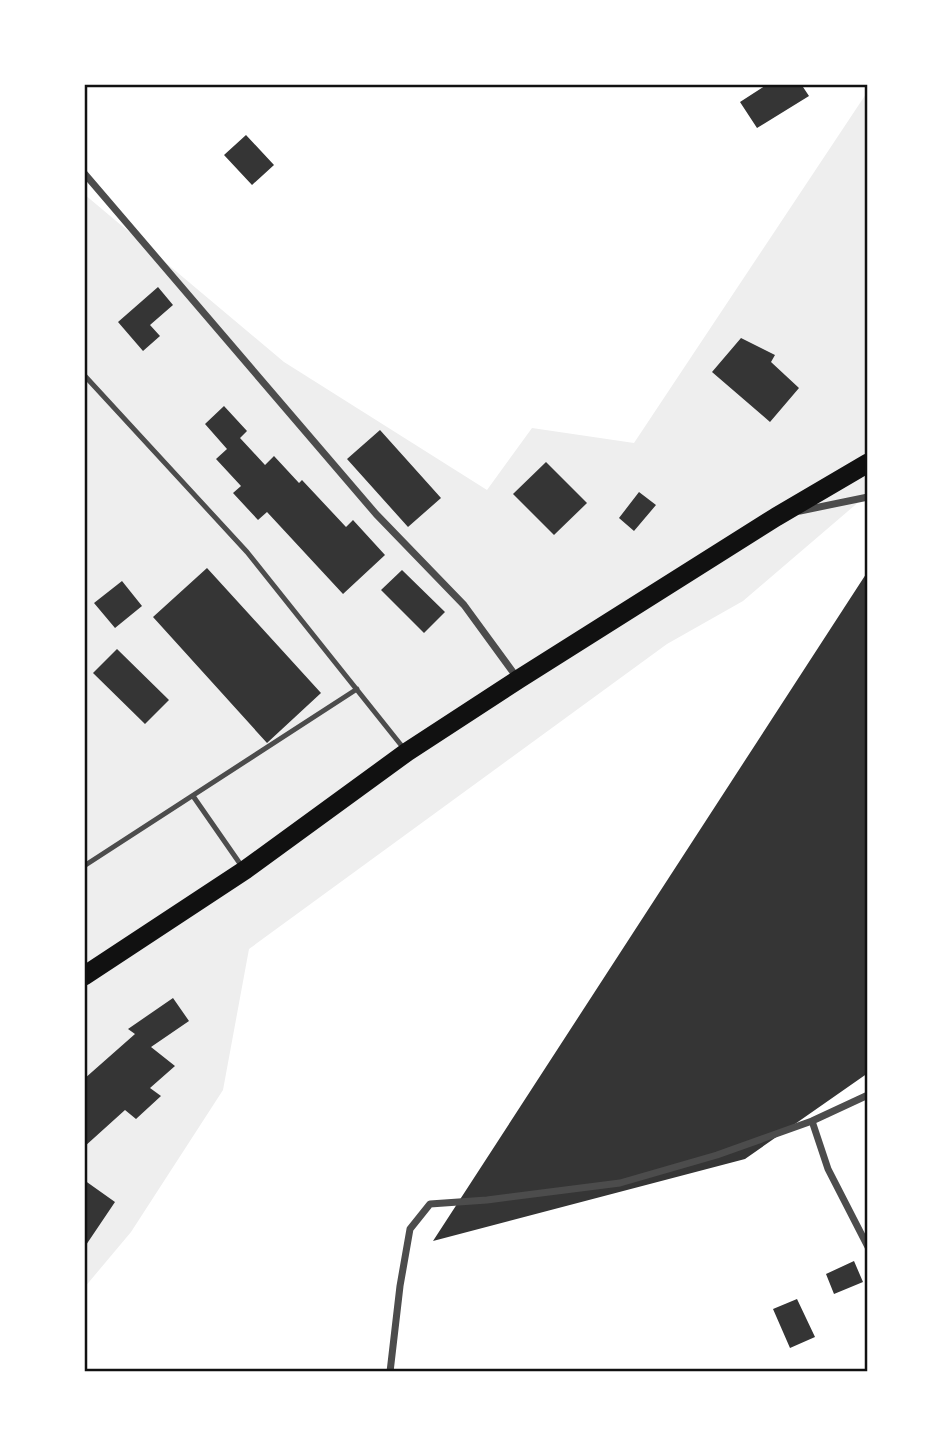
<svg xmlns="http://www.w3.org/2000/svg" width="952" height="1456" font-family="'PT Sans Narrow',sans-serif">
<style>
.green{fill:#eee}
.building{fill:#353535}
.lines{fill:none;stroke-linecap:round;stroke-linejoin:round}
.service{stroke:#4c4c4c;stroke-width:5}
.minor{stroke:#4c4c4c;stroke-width:7}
.trunk{stroke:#111;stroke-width:19}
.neatline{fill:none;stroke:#111;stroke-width:2.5}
</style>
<rect width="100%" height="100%" fill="#fff"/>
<!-- green -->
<path class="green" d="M868,91v403l-125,107 -76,43 -418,305 -26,141 -92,142 -47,56v-1094l200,168 203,128 45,-62 102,15z"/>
<!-- building -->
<path class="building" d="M768,84h33l8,12 -52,32 -17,-26z
M246,135l28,30 -22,20 -28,-30z
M158,287l15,18 -23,20 10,11 -17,15 -25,-29z
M741,338l34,17 -4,7 28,26 -29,34 -58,-50z
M224,406l23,25 -7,7 25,27 9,-9 25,27 3,-3 44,47 7,-7 32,35 -42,39 -76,-82 -9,8 -25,-27 8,-7 -25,-27 11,-10 -22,-25z
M380,430l61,68 -33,29 -61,-68z
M546,462l41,41 -33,32 -41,-41z
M639,492l17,13 -22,26 -15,-13z
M207,568l114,125 -54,50 -114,-126z
M402,570l43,42 -21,21 -43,-43z
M868,571v502l-123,86 -312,82z
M122,581l20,25 -27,22 -21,-25z
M117,649l52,51 -24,24 -52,-51z
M173,998l16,23 -38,26 24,19 -25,22 11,8 -25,23 -11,-9 -41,37v-68l51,-45 -7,-5z
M84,1180l31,22 -31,46z
M854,1261l9,21 -29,12 -8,-20z
M797,1299l18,38 -25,11 -17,-39z"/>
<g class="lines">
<!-- service -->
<path class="service" d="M84,375l163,177 158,198
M193,796l50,72
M84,866l273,-177"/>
<!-- minor -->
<path class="minor" d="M84,173l292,341 88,91 54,74
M800,511l68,-14
M812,1121l16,48 40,78
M390,1372l10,-86 10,-57 20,-25 57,-4 133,-17 97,-28 95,-34 56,-26"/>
<!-- trunk -->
<path class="trunk" d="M84,976l161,-106 162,-118 112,-73 257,-162 92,-54"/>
</g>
<!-- border -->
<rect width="952" height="1456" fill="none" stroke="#ffffff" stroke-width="172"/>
<rect x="86" y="86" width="780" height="1284" class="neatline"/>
</svg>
